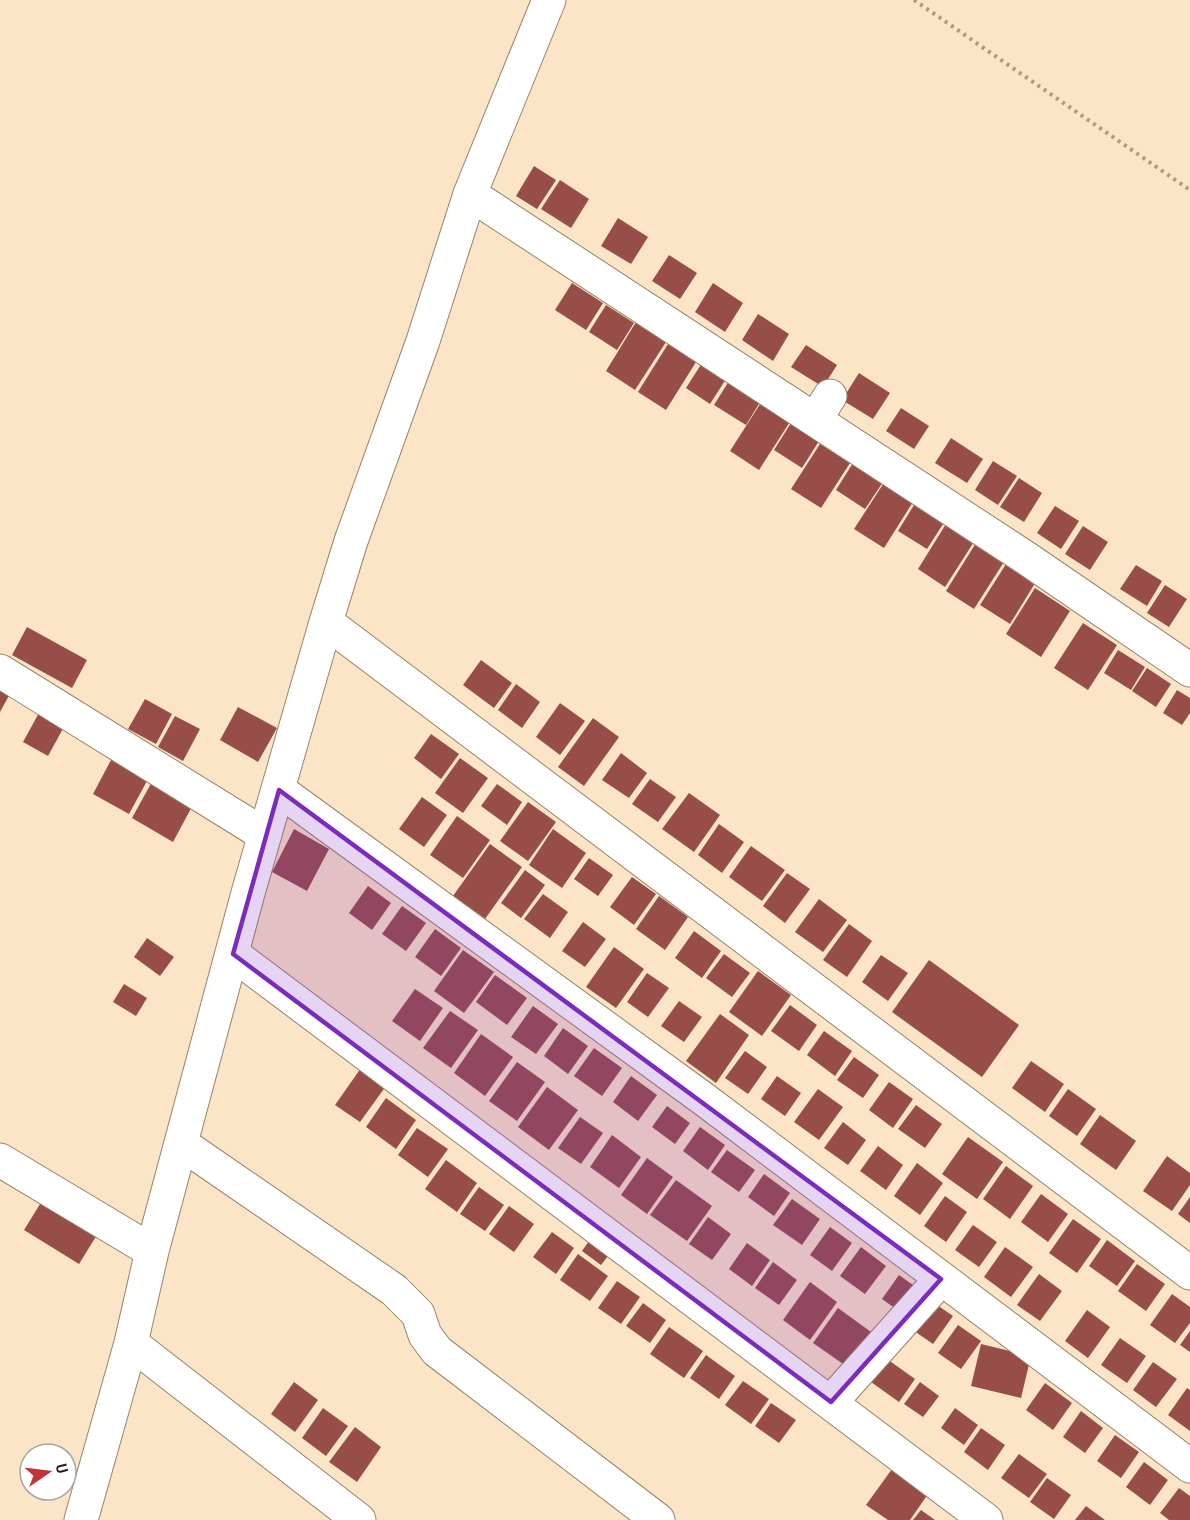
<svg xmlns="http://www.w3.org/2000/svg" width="1190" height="1520" font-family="'Archivo Narrow',sans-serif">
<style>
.building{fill:#974e48}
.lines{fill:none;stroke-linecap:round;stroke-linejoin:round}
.street-casing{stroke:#988368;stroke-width:35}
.path{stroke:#ab9a82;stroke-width:4;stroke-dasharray:3 4.5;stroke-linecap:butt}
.street{stroke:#fff;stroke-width:33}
.marked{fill:#7b2cbf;fill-opacity:0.2;stroke:#7b2cbf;stroke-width:4.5;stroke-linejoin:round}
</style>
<rect width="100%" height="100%" fill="#fce5c6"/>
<!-- building -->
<path class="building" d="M534,166l22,14 -19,29 -21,-13z
M560,180l29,19 -18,29 -30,-19z
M618,218l30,19 -17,27 -30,-18z
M669,255l28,18 -17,26 -28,-18z
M572,283l31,20 -17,27 -31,-20z
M713,283l30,20 -18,29 -30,-20z
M606,305l28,18 -17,27 -28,-18z
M758,314l31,20 -16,27 -31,-21z
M636,322l30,20 -31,48 -29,-19z
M668,344l28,18 -30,48 -28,-18z
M806,345l31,20 -14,22 -32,-20z
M702,363l24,16 -16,25 -24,-16z
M734,373l31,21 -19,31 -32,-20z
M859,373l31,20 -17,26 -31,-19z
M766,395l29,19 -36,56 -29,-19z
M901,408l28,18 -15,23 -28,-18z
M791,423l28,18 -17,27 -28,-18z
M951,438l32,21 -16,24 -32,-20z
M820,444l30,19 -29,45 -30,-19z
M993,461l24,15 -19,29 -23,-15z
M853,463l30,19 -18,27 -29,-19z
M889,475l29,19 -34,54 -30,-19z
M1019,478l23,15 -18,29 -24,-15z
M914,505l29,19 -16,25 -29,-18z
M1055,506l24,15 -18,28 -24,-16z
M951,516l28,18 -34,53 -27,-18z
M1083,526l25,16 -18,28 -25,-16z
M981,535l28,19 -35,55 -28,-18z
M1008,561l29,19 -27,44 -30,-19z
M1136,565l26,16 -15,25 -27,-17z
M1165,585l22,14 -18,28 -22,-14z
M1035,588l35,23 -29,46 -35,-23z
M1083,623l34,22 -29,45 -34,-22z
M27,627l60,33 -15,28 -60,-33z
M1118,650l27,17 -14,23 -27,-17z
M481,660l31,23 -18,25 -31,-23z
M1147,668l24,16 -15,23 -24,-16z
M516,684l24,18 -18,26 -24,-18z
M0,685l11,7 -11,20z
M1177,690l13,8v15l-8,12 -19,-12z
M145,699l27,15 -16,30 -28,-15z
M560,703l25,18 -25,34 -24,-18z
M238,707l39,21 -19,34 -38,-22z
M40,711l25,14 -17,31 -25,-14z
M175,716l25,13 -17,32 -25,-14z
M593,718l26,19 -35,49 -26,-19z
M431,734l28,20 -18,25 -27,-21z
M621,753l26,20 -18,25 -27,-18z
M460,758l28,20 -25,35 -28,-20z
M111,760l36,21 -18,33 -36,-20z
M154,778l41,23 -22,41 -41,-24z
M650,779l26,18 -18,25 -26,-18z
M497,784l25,18 -15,23 -26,-19z
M689,793l31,22 -26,37 -32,-23z
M422,797l25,18 -23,32 -25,-18z
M528,802l28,20 -28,39 -28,-20z
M457,816l33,24 -27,38 -33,-23z
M719,824l25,18 -22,31 -24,-18z
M294,829l35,20 -22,42 -35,-19z
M553,829l33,24 -24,35 -33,-23z
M490,844l32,23 -37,52 -32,-23z
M751,846l34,24 -23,31 -33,-24z
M589,858l24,17 -15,21 -24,-17z
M525,870l20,15 -24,33 -20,-15z
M787,873l23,16 -25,34 -22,-17z
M632,877l24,17 -22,31 -24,-18z
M368,886l23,17 -19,27 -23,-17z
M543,894l25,18 -18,26 -26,-19z
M659,896l29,21 -23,33 -29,-21z
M819,899l28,21 -24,32 -28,-20z
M402,906l24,17 -20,28 -24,-17z
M583,922l23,17 -21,28 -23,-16z
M849,924l23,17 -25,36 -24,-17z
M435,929l26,19 -20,28 -26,-19z
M694,931l27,20 -19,27 -27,-20z
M147,938l27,19 -14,19 -26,-19z
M614,947l30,22 -28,39 -30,-21z
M463,950l31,22 -30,41 -30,-22z
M724,954l26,19 -18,24 -26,-19z
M881,955l27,18 -20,28 -26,-19z
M929,960l90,65 -37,52 -90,-65z
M758,971l33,24 -29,41 -33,-24z
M647,973l22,15 -21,29 -21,-15z
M495,975l32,23 -20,27 -31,-23z
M124,984l23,14 -11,18 -23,-14z
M415,989l28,19 -23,33 -28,-20z
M679,1001l23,16 -18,25 -23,-16z
M790,1005l27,20 -18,26 -28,-20z
M533,1006l25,18 -22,30 -25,-17z
M450,1011l28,19 -27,38 -28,-20z
M720,1014l29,21 -33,48 -30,-22z
M563,1028l25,18 -20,28 -24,-18z
M824,1031l28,20 -17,25 -28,-21z
M481,1034l32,23 -28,39 -31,-23z
M594,1048l28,20 -20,28 -28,-20z
M745,1051l22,16 -19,27 -23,-16z
M854,1057l25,18 -16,23 -26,-18z
M1031,1061l33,23 -19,28 -33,-24z
M517,1062l28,20 -28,39 -28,-20z
M361,1068l25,18 -26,36 -25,-17z
M631,1076l26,19 -19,26 -25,-19z
M777,1076l24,17 -16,23 -24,-17z
M889,1082l24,17 -20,29 -24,-18z
M547,1087l31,23 -29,40 -31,-23z
M818,1089l25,18 -24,33 -25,-18z
M1068,1089l28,20 -19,27 -28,-20z
M386,1098l30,22 -20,29 -30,-22z
M916,1105l26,19 -17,24 -27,-19z
M667,1106l23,17 -15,21 -23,-17z
M1100,1115l36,26 -20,29 -36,-26z
M580,1117l23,16 -22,31 -23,-16z
M843,1122l23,18 -18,25 -24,-17z
M700,1127l25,18 -17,25 -25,-19z
M417,1128l31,21 -20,28 -30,-22z
M612,1135l29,22 -22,31 -29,-21z
M968,1137l35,25 -26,37 -35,-25z
M878,1146l25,19 -17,25 -26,-19z
M727,1150l28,20 -16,22 -28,-20z
M1167,1156l23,17v12l-18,26 -29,-20z
M647,1158l26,19 -26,37 -26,-19z
M446,1160l31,23 -20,29 -32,-23z
M917,1163l26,20 -23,32 -26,-19z
M1006,1166l27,20 -23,33 -27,-20z
M764,1174l26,19 -16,23 -26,-19z
M676,1180l36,26 -25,35 -37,-26z
M479,1187l25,18 -19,26 -25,-17z
M1041,1194l27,20 -20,28 -27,-20z
M45,1196l55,34 -21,34 -55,-34z
M945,1196l22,16 -21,30 -22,-16z
M1190,1197v26l-12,-9z
M792,1199l28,20 -18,26 -29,-20z
M509,1206l25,18 -20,28 -25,-18z
M708,1217l23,17 -19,26 -23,-16z
M1073,1219l28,20 -24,34 -28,-20z
M973,1225l24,17 -18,25 -24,-17z
M830,1227l22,16 -20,28 -22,-16z
M552,1232l22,16 -18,26 -23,-17z
M594,1234l20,14 -13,17 -19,-14z
M1107,1240l28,21 -18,25 -28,-20z
M747,1243l23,17 -18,26 -23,-17z
M861,1247l25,19 -21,28 -25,-18z
M1005,1247l28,20 -22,30 -27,-20z
M578,1254l30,22 -18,25 -30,-21z
M773,1262l24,18 -18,25 -24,-17z
M1137,1264l28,20 -19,27 -28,-20z
M1039,1274l23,17 -22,30 -23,-16z
M899,1275l21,15 -17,24 -21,-15z
M617,1281l23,16 -19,27 -23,-16z
M810,1282l27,20 -27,38 -27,-20z
M1172,1294l18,13v16l-15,20 -25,-18z
M927,1298l26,18 -20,28 -26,-18z
M643,1303l23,17 -16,23 -24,-17z
M838,1308l33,24 -25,34 -33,-23z
M1087,1310l23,17 -22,31 -23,-17z
M958,1325l23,16 -20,28 -23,-16z
M669,1327l34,24 -19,27 -34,-24z
M1190,1331v21l-10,-7z
M1120,1338l26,18 -19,27 -26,-18z
M981,1344l50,12 -10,42 -50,-12z
M706,1355l29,21 -16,23 -29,-21z
M887,1359l28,20 -16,23 -28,-20z
M1153,1362l24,17 -21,28 -23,-17z
M743,1381l26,18 -18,25 -26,-19z
M294,1382l24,18 -23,32 -24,-18z
M920,1382l19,14 -16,21 -19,-13z
M1045,1383l27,20 -19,27 -27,-20z
M1187,1388l3,2v41l-22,-16z
M771,1403l25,17 -17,23 -24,-17z
M323,1408l25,18 -22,30 -24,-18z
M955,1408l23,17 -14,20 -23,-17z
M1081,1411l22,17 -18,25 -22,-16z
M355,1427l26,20 -24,35 -28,-20z
M981,1428l24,17 -17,25 -24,-18z
M1115,1435l24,17 -18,26 -24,-17z
M1019,1454l28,20 -18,24 -28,-20z
M1144,1462l24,18 -18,25 -24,-18z
M892,1469l36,25 -18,26h-22l-22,-15z
M1047,1478l24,17 -17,24 -24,-17z
M1179,1488l11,8v24h-21l-9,-7z
M1086,1506l19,14h-30z
M921,1510l14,10h-22z"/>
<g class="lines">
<defs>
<path id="street" d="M470,194l556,364 164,112
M815,420l15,-24
M326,622l864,651
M0,671l265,164
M279,790l426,310 485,366
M233,954l753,566
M182,1144l212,146 24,24 7,21 12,16 221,169
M0,1160l152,91
M131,1343l228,177
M831,1402l110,-123
M81,1520l50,-177 21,-92 96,-358 78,-271 25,-81 72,-200 47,-147 79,-194"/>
</defs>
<!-- street casing -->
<use href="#street" class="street-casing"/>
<!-- path -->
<path class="path" d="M914,0l276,190"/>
<!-- street -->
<use href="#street" class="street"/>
</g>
<!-- marked area -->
<path class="marked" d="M279,790l662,489 -110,123 -598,-448z"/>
<!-- north arrow -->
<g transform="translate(48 1472) rotate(76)"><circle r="28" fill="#ffffff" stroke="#a8a5a0" stroke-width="1.5"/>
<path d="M0-4.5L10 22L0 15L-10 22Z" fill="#c33439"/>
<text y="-9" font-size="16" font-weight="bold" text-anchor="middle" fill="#251d12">U</text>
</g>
</svg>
